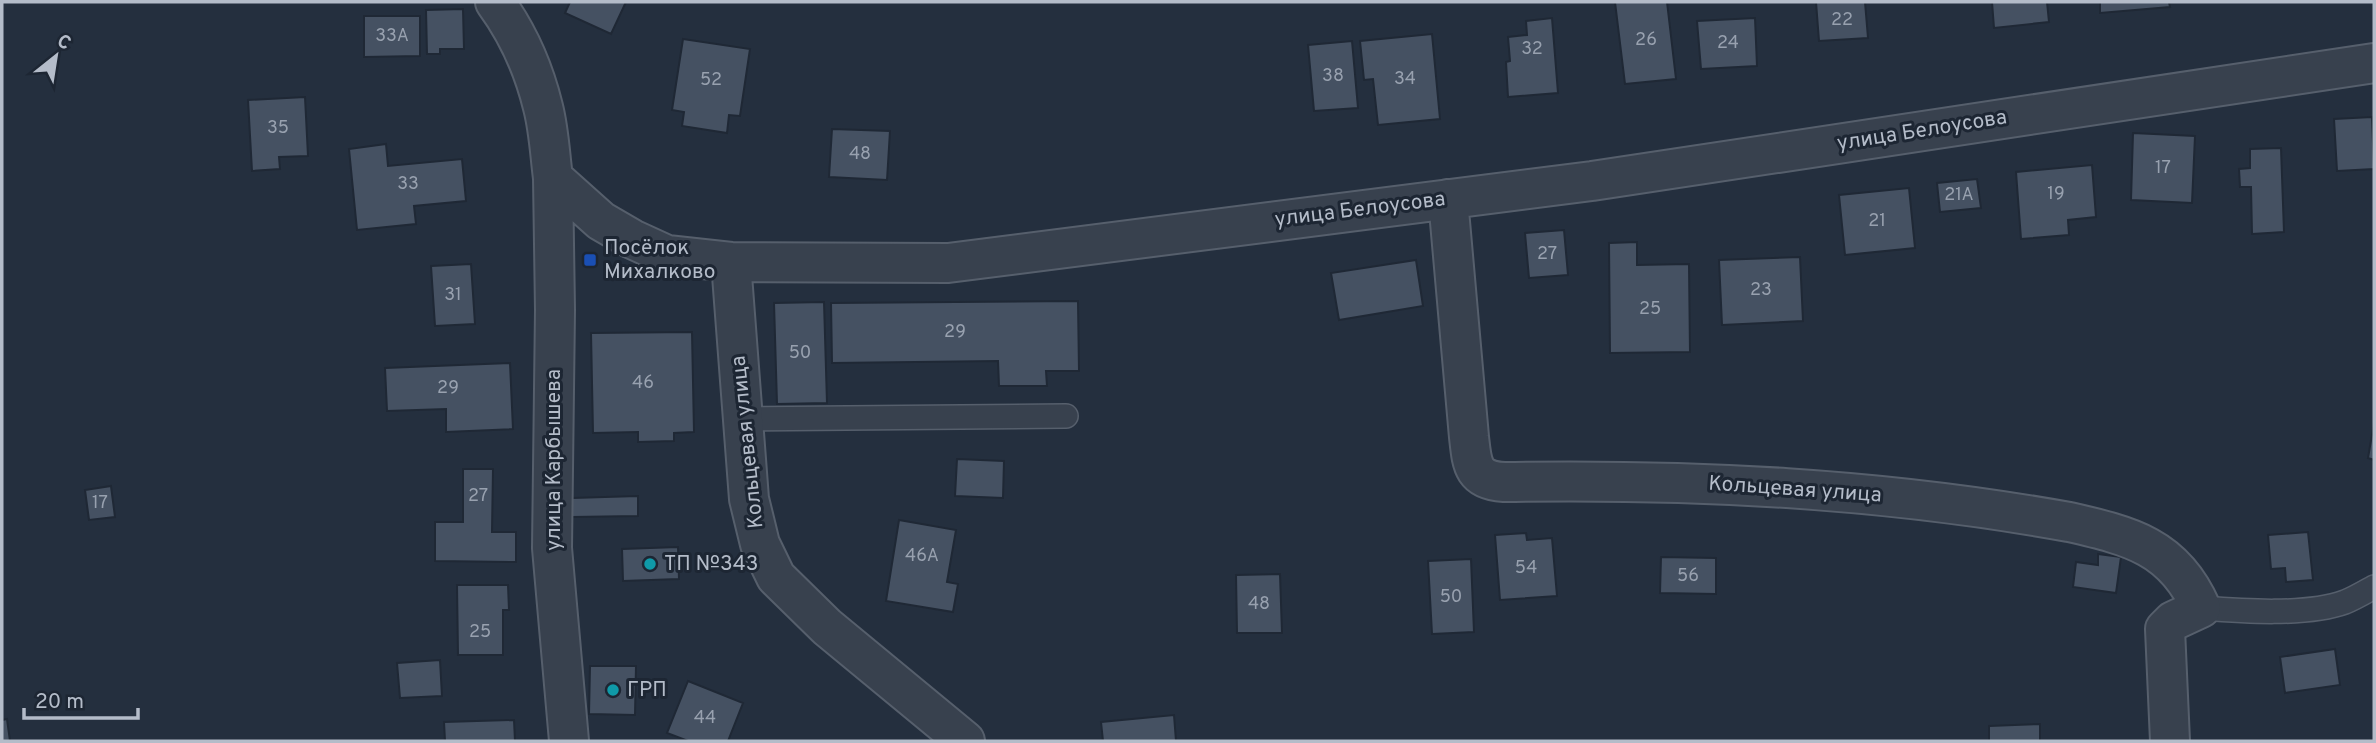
<svg xmlns="http://www.w3.org/2000/svg" width="2376" height="743" font-family="Overpass,sans-serif">
<style>
.building{fill:#455162;stroke:#1f2835;stroke-width:2}
.lines{fill:none;stroke-linecap:round;stroke-linejoin:round}
.lane-casing{stroke:#565f6c;stroke-width:26}
.street-casing{stroke:#565f6c;stroke-width:42}
.lane{stroke:#38414e;stroke-width:23}
.street{stroke:#38414e;stroke-width:38}
.transit-dot{fill:#1a4fb4;stroke:#1d2633;stroke-width:2.5}
.culture-dot{fill:#0f9aa8;stroke:#1d2633;stroke-width:2.5}
.labels{text-anchor:middle;dominant-baseline:central;stroke-width:6;stroke-linejoin:round;paint-order:stroke}
.number-label{font-size:18px;fill:#98a1af}
.street-label{font-size:21px;fill:#b4bcc9;stroke:#1d2633}
.poi-label{font-size:21px;fill:#b4bcc9;stroke:#1d2633;text-anchor:start}
</style>
<rect width="100%" height="100%" fill="#242f3e"/>
<!-- building -->
<path class="building" d="M570,2h56l-15,32 -46,-21z
M1615,2h52l9,77 -51,5z
M1816,2h49l3,36 -49,3z
M1992,2h55l2,20 -55,6z
M2100,2h69l1,5 -70,6z
M463,9l1,40h-24v5h-13l-1,-44z
M364,16h56v40l-56,1z
M1552,18l6,75 -50,4 -2,-35 4,-1 -2,-24 19,-2 -1,-14z
M1755,18l2,48 -56,3 -4,-48z
M1432,34l8,85 -62,6 -5,-46 -9,1 -4,-39z
M683,39l67,10 -10,67 -11,-1 -2,18 -45,-7 2,-14 -12,-2z
M1352,41l6,67 -44,3 -6,-66z
M305,97l3,59 -29,1 1,12 -28,2 -4,-71z
M2372,117l2,52 -37,2 -3,-52z
M832,129l58,2 -3,49 -58,-3z
M2133,133l62,3 -3,67 -61,-3z
M386,144l2,22 74,-7 4,42 -52,5 2,18 -59,6 -8,-81z
M2281,148l3,84 -32,2 -1,-47h-11l-1,-18 11,-1v-19z
M2092,165l4,52 -28,3 1,15 -48,4 -5,-67z
M1977,179l4,29 -41,4 -3,-29z
M1909,188l6,60 -70,7 -6,-60z
M1564,230l4,45 -39,3 -4,-45z
M1637,242v23l52,-1 1,88 -80,1 -1,-110z
M1800,257l3,64 -81,4 -3,-65z
M1416,260l7,46 -84,14 -8,-47z
M471,264l4,60 -40,2 -4,-60z
M1078,301l1,70h-33l1,15h-48l-1,-25 -166,2 -1,-60z
M824,302l3,101 -50,1 -3,-101z
M692,332l2,100 -20,1v8l-36,1v-10l-45,1 -2,-100z
M510,363l3,66 -67,3v-23l-59,2 -2,-43z
M2374,423v37l-6,-2z
M957,459l47,2 -1,37 -48,-2z
M463,469h30l-1,63h24v30l-81,-1v-39h28z
M111,486l4,31 -26,3 -4,-30z
M638,496v20l-66,1v-19z
M899,520l57,10 -9,52 11,2 -5,28 -67,-11z
M2308,532l5,48 -27,2 -1,-14 -14,1 -3,-34z
M1526,533l1,7 25,-2 5,58 -57,4 -5,-65z
M678,547l1,32 -56,2 -1,-32z
M2098,554l23,3 -5,36 -43,-6 3,-25 22,3z
M1661,557l55,1v36l-56,-1z
M1471,559l3,73 -42,2 -4,-73z
M1280,574l2,59h-45l-1,-58z
M457,585h51l1,25h-6v45h-45z
M2335,649l5,36 -55,8 -5,-36z
M440,660l2,36 -42,2 -3,-35z
M590,666h46l-1,49 -46,-1z
M688,681l55,22 -15,38h-40l-21,-8z
M1174,715l2,26h-73l-2,-19z
M7,719l3,22h-8v-21z
M514,720l1,21h-70l-1,-19z
M2040,724v17h-51v-15z"/>
<g class="lines">
<defs>
<path id="lane" d="M743,419l323,-3
M2201,608c40,3 106,8 144,-6 10,-4 20,-10 29,-15"/>
<path id="street" d="M495,2c22,30 39,68 48,105 6,23 7,48 10,71l48,43 31,18 35,16 64,7 217,1 644,-82 782,-118
M553,178l2,132 -3,238 17,193
M1448,199l21,238c3,27 3,43 35,45 190,-3 377,6 565,40 61,14 105,24 132,86l-28,13 -8,8 5,112
M731,262l18,237 11,45 16,33 51,50 138,114"/>
</defs>
<!-- lane casing -->
<use href="#lane" class="lane-casing"/>
<!-- street casing -->
<use href="#street" class="street-casing"/>
<!-- lane -->
<use href="#lane" class="lane"/>
<!-- street -->
<use href="#street" class="street"/>
</g>
<!-- markers -->
<rect class="transit-dot" x="583" y="253" width="14" height="14" rx="3.5"/>
<g class="culture-dot">
<circle cx="650" cy="564" r="7"/>
<circle cx="613" cy="690" r="7"/>
</g>
<g class="labels">
<!-- number labels -->
<g class="number-label">
<text x="1842" y="20">22</text>
<text x="392" y="36">33А</text>
<text x="1646" y="40">26</text>
<text x="1728" y="43">24</text>
<text x="1532" y="49">32</text>
<text x="1333" y="76">38</text>
<text x="1405" y="79">34</text>
<text x="711" y="80">52</text>
<text x="278" y="128">35</text>
<text x="860" y="154">48</text>
<text x="2163" y="168">17</text>
<text x="408" y="184">33</text>
<text x="2056" y="194">19</text>
<text x="1959" y="195">21А</text>
<text x="1877" y="221">21</text>
<text x="1547" y="254">27</text>
<text x="1761" y="290">23</text>
<text x="453" y="295">31</text>
<text x="1650" y="309">25</text>
<text x="955" y="332">29</text>
<text x="800" y="353">50</text>
<text x="643" y="383">46</text>
<text x="448" y="388">29</text>
<text x="478" y="496">27</text>
<text x="100" y="503">17</text>
<text x="922" y="556">46А</text>
<text x="1526" y="568">54</text>
<text x="1688" y="576">56</text>
<text x="1451" y="597">50</text>
<text x="1259" y="604">48</text>
<text x="480" y="632">25</text>
<text x="705" y="718">44</text>
</g>
<!-- street labels -->
<g class="street-label">
<text transform="translate(1922 131) rotate(-9)">улица Белоусова</text>
<text transform="translate(1360 210) rotate(-7)">улица Белоусова</text>
<text transform="translate(748 442) rotate(-96)">Кольцевая улица</text>
<text transform="translate(554 460) rotate(-90)">улица Карбышева</text>
<text transform="translate(1795 490) rotate(4)">Кольцевая улица</text>
</g>
<!-- poi labels -->
<g class="poi-label">
<text x="604" y="248">Посёлок<tspan x="604" dy="24">Михалково</tspan></text>
<text x="664" y="564">ТП №343</text>
<text x="627" y="690">ГРП</text>
</g>
</g>
<!-- border -->
<rect width="2376" height="743" fill="none" stroke="#b4bcc9" stroke-width="7"/>
<!-- north arrow -->
<g transform="translate(56 56) rotate(30)" stroke="#1d2633" stroke-width="5" paint-order="stroke">
<path d="M0-5L12 26L0 18L-12 26Z" fill="#b4bcc9"/>
<text y="-10" font-size="19" font-weight="bold" text-anchor="middle" fill="#b4bcc9">С</text>
</g>
<!-- scale -->
<path d="M24 708v10h114v-10" fill="none" stroke="#b4bcc9" stroke-width="3.5"/>
<text x="35" y="708" font-size="21" fill="#b4bcc9" stroke="#1d2633" stroke-width="5" paint-order="stroke">20 m</text>
</svg>
